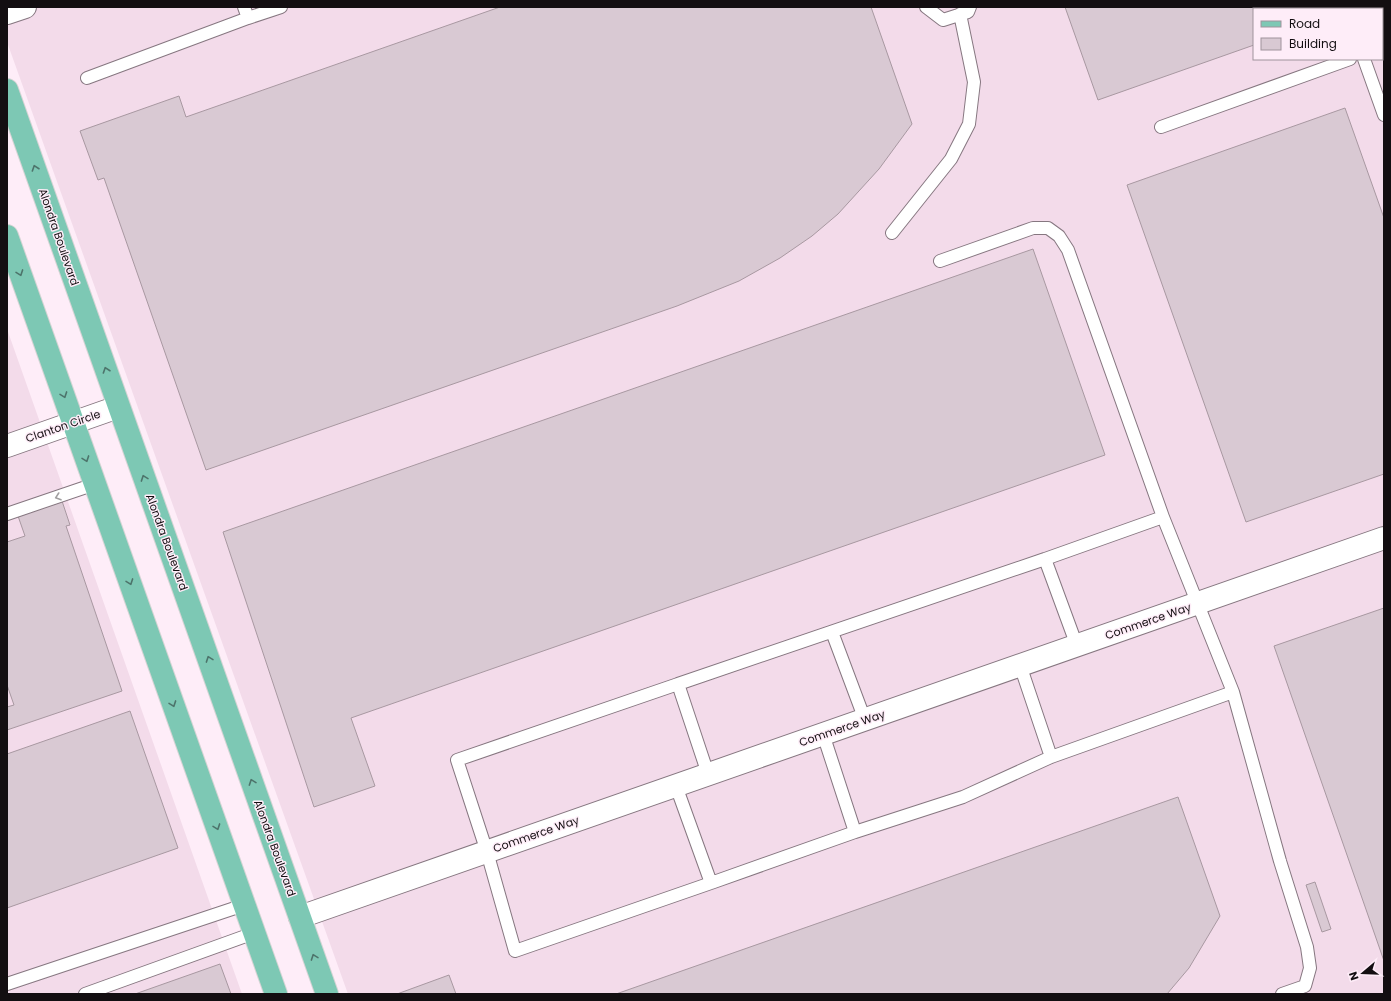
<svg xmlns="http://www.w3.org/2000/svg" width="1391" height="1001" font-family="Poppins,sans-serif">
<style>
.built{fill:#f3dbea;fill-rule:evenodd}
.building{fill:#d9c9d3;stroke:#a898a1}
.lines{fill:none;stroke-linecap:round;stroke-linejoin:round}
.lane-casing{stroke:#867780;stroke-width:14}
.street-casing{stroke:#867780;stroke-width:24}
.primary-casing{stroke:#d5d4d4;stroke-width:24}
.lane{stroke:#fff;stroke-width:12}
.street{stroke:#fff;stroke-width:22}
.primary{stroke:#7dc8b4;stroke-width:22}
.oneway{stroke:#4d746b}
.oneway2{stroke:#a19fa0}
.labels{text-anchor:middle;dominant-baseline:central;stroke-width:3;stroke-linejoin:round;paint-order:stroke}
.street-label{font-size:11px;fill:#130e11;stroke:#feedf8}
</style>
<rect width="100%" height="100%" fill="#feedf8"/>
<!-- built -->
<path class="built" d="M7,7h1377v987h-1036l-341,-952zM1254,9h128v50h-128z
M7,329l235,665h-235z"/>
<!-- building -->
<path class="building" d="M500,7h371l41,117 -33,45 -41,45 -26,22 -32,22 -41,23 -62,25 -471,164 -102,-292 -6,2 -18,-49 99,-35 7,21z
M1065,7h245l1,2h-57v36l-156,55z
M1345,108l39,110v256l-138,48 -119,-337z
M1033,249l72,206 -754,263 24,68 -61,21 -91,-275z
M62,501l8,24 -4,1 56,165 -115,39v-23l7,-2 -7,-20v-143l18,-6 -7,-20z
M1384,608v353l-110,-315z
M130,711l48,137 -171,60v-154z
M1178,797l42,119 -31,52 -22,26h-551z
M1315,882l16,47 -9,3 -16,-47z
M220,964l11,30h-96z
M449,975l7,19h-59z"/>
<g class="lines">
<defs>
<path id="lane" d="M926,7l17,13 25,-8 2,-5
M1346,7v2
M248,18l33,-11
M1364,59l20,56
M87,78l161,-60 -4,-11
M1161,127l189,-68
M892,233l59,-74 18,-35 5,-42 -14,-68
M940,261l93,-33h15l11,8 9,14 95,267
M7,514l88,-30
M832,632l33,88
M1020,665l31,92 182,-65 -70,-175 -118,42
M678,684l367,-125 32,87
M1233,692l47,169 27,86 3,21 -5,18 -23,8
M823,734l32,98 108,-35 88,-40
M708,774l-30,-90 -221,76 30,92 28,99 196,-68
M676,786l35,97 144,-51
M7,984l237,-79
M85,994l169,-61"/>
<path id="street" d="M7,13l18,-6
M7,446l111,-39
M300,917l1084,-379"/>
<path id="primary" d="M7,90l320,904
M7,236l269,758"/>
</defs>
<!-- lane casing -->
<use href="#lane" class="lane-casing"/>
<!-- street casing -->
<use href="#street" class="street-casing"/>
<!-- primary casing -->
<use href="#primary" class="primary-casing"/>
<!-- lane -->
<use href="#lane" class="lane"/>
<!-- street -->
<use href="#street" class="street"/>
<!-- primary -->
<use href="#primary" class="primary"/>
</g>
<!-- one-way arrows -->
<defs><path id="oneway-chevron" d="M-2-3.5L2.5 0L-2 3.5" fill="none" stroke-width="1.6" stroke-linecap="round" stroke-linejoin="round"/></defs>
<g class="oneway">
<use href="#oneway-chevron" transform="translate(35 168) rotate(-109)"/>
<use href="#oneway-chevron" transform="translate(20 273) rotate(70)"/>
<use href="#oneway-chevron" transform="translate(106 370) rotate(-109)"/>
<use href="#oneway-chevron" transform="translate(64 395) rotate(70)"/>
<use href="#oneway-chevron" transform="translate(86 459) rotate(70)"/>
<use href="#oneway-chevron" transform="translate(144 478) rotate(-110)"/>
<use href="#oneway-chevron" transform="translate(130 582) rotate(70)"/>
<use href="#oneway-chevron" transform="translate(209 659) rotate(-110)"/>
<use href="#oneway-chevron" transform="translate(173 704) rotate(70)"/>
<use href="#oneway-chevron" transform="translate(252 782) rotate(-110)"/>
<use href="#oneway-chevron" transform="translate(217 827) rotate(70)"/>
<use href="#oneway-chevron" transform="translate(314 957) rotate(-110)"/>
</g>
<use class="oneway2" href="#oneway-chevron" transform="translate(58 497) rotate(161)"/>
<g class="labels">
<!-- street labels -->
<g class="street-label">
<text transform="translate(59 237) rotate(71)">Alondra Boulevard</text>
<text transform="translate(63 426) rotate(-19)">Clanton Circle</text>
<text transform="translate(167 542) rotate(70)">Alondra Boulevard</text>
<text transform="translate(1148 621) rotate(-19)">Commerce Way</text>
<text transform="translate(842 728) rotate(-19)">Commerce Way</text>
<text transform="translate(536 834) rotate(-19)">Commerce Way</text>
<text transform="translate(275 848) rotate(70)">Alondra Boulevard</text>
</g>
</g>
<!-- border -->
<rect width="1391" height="1001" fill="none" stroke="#130e11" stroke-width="16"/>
<!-- legend -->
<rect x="1253" y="8" width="130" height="52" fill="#feedf8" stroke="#a0949c"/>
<rect x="1261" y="21" width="20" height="6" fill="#7dc8b4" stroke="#a0949c"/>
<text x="1289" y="28" font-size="12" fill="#130e11">Road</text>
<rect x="1261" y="38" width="20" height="12" fill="#d9c9d3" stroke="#a0949c"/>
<text x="1289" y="48" font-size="12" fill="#130e11">Building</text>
<!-- north arrow -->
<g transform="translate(1363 973) rotate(251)" stroke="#feedf8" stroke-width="3" paint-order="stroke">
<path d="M0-3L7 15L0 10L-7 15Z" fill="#130e11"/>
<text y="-6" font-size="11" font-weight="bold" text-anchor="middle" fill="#130e11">N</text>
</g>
</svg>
